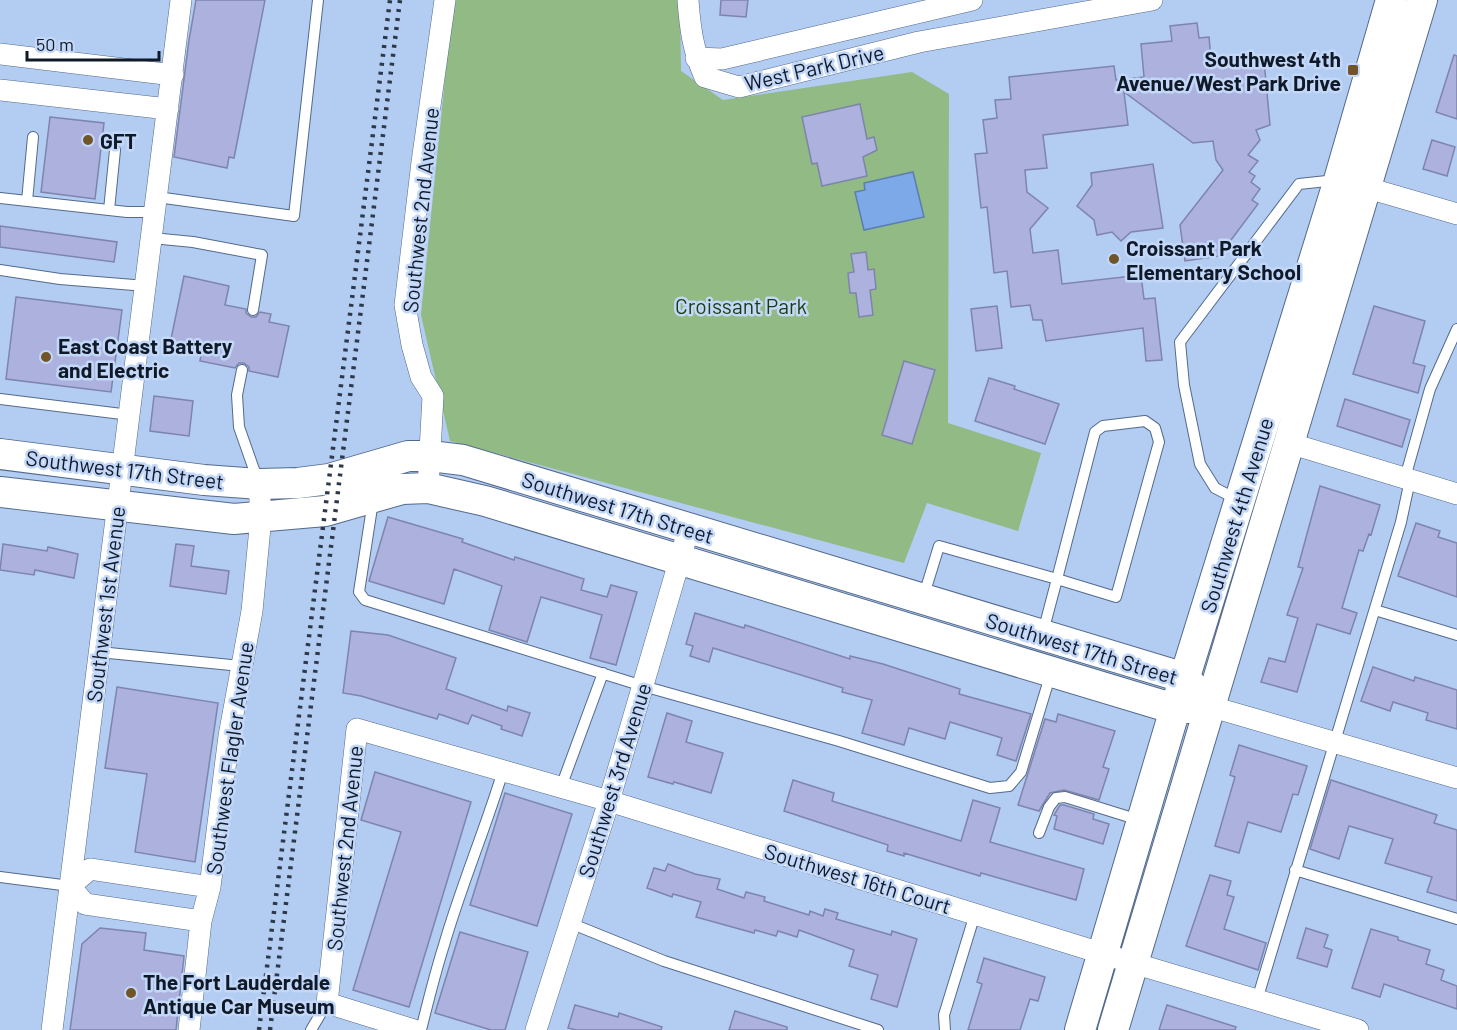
<svg xmlns="http://www.w3.org/2000/svg" width="1457" height="1030" font-family="Barlow,sans-serif">
<style>
.green{fill:#91ba84}
.water{fill:#7da9e9;stroke:#5c7eaf;stroke-width:1.5}
.building{fill:#acb2dd;stroke:#7e84ac;stroke-width:1.5}
.lines{fill:none;stroke-linecap:round;stroke-linejoin:round}
.service-casing{stroke:#536a8c;stroke-width:12}
.minor-casing{stroke:#536a8c;stroke-width:22}
.secondary-casing{stroke:#536a8c;stroke-width:32}
.service{stroke:#fff;stroke-width:10}
.minor{stroke:#fff;stroke-width:21}
.secondary{stroke:#fff;stroke-width:30}
.rail{stroke:#2d394b;stroke-width:4.5;stroke-dasharray:3 6;stroke-linecap:butt}
.poi-dot{fill:#715528;stroke:#c3d8f8;stroke-width:2}
.labels{text-anchor:middle;dominant-baseline:central;stroke-width:5;stroke-linejoin:round;paint-order:stroke}
.poi-label{font-size:21px;font-weight:bold;fill:#101927;stroke:#c3d8f8;text-anchor:start}
.street-label{font-size:21px;fill:#101927;stroke:#c3d8f8}
.park-label{font-size:21px;fill:#1b3b0e;stroke:#c3d8f8}
</style>
<rect width="100%" height="100%" fill="#b2ccf2"/>
<!-- green -->
<path class="green" d="M453,0h227l1,71 42,29 189,-28 37,22 -1,329 93,30 -23,78 -91,-28 -23,60 -454,-122 -29,-126z"/>
<!-- water -->
<path class="water" d="M913,172l11,45 -60,13 -9,-38 10,-2 -1,-7z"/>
<!-- building -->
<path class="building" d="M196,0h69l-31,158 -5,-1 -2,11 -53,-11 15,-117z
M721,0h27l-2,17 -26,-2z
M1197,23l2,15 10,-1 2,22 13,-2 1,9 39,-5 6,64 -14,5 4,10 -12,15 10,6 -9,11 6,4 -4,6 9,7 -8,11 6,4 -39,52 -34,5 -5,-36 43,-55 -7,-10 -3,-19 -20,2 -69,-51 4,33 -85,10 4,33 -22,2 2,22 21,16 -18,21 3,24 25,-3 4,34 79,-9 3,24 11,-1 7,62 -16,1 -3,-33 -97,13 -4,-21h-9l-3,-15 -19,2 -4,-36 -13,2 -7,-66 -6,1 -6,-54 12,-1 -4,-33 14,-2 -2,-18 16,-1 -2,-22 105,-11 2,14 28,-3 -3,-33 31,-3 -2,-15z
M1454,55l3,1v63l-21,-7z
M860,104l7,35 7,-2 3,13 -14,7 4,19 -45,10 -5,-23 -5,1 -10,-47z
M50,117l54,6 -9,76 -54,-7z
M1432,140l23,7 -8,29 -24,-7z
M1153,164l10,64 -32,4 -10,9 -9,-9 -15,3 -3,-15 -17,-14 15,-21 -1,-12z
M0,226l117,16 -3,20 -114,-15z
M866,252l2,18 6,-1 2,20 -6,1 3,25 -14,2 -3,-24h-6l-2,-20 6,-1 -3,-18z
M184,276l45,10 -4,19 21,4v4l5,4h5l4,-5 11,2 -2,8 20,4 -11,51 -29,-6v-4l-5,-4h-5l-4,5 -35,-7 2,-11 -32,-6z
M16,297l106,13 -11,82 -105,-13z
M997,306l5,42 -26,3 -5,-42z
M1374,306l51,15 -12,42 12,3 -7,27 -65,-19z
M904,361l31,9 -23,74 -30,-9z
M989,378l26,8 -1,3 45,15 -14,40 -70,-23z
M154,396l39,5 -4,35 -39,-5z
M1345,399l65,21 -8,27 -65,-21z
M1320,486l60,19 -9,30 -2,-1 -6,17 -4,-1 -17,58 15,5 -7,21 -33,-10 -20,68 -36,-10 8,-24 16,4 13,-44 -11,-3 16,-47 -5,-1z
M388,517l75,22 -1,3 52,18 1,-3 69,22 -3,11 26,7 4,-12 26,7 -21,73 -26,-7 12,-43 -61,-18 -14,45 -38,-12 13,-44 -48,-17 -10,35 -75,-23z
M1416,523l24,8 -2,6 19,6v54l-59,-21z
M3,544l44,7 1,-4 30,7 -4,24 -39,-8 -1,5 -34,-5z
M176,544l18,2 -3,20 38,5 -3,23 -56,-8z
M695,613l49,15 1,-3 105,34v-3l33,8 77,25 -1,5 72,20 -15,47 -19,-6 5,-17 -52,-16 -5,17 -36,-11 -5,17 -42,-12 10,-33 -30,-8 1,-4 -130,-40 -4,14 -19,-6 3,-10 -7,-2z
M351,631l37,4 68,23 -10,31 61,22 1,-5 22,7 -8,23 -21,-7 1,-3 -30,-11 -4,9 -29,-10 -2,5 -76,-23 -18,-3z
M1373,667l41,14 1,-4 42,13v39l-31,-9 2,-7 -35,-11 -3,9 -29,-10z
M117,687l101,16 -23,159 -60,-10 12,-78 -42,-6z
M667,713l25,8 -6,21 37,11 -12,40 -37,-11 -1,2 -25,-7z
M1058,714l57,17 -12,36 6,2 -10,31 -35,-10 -14,3 -11,18 -21,-6 27,-86 11,3z
M1239,745l68,21 -9,29 -5,-1 -12,38 -33,-10 -9,31 -24,-7 20,-69 -5,-2z
M375,772l96,30 -62,205 -56,-17 48,-158 -40,-12z
M793,780l41,13 -2,8 129,40 12,-41 27,8 -10,34 94,27 -8,31 -95,-27 -1,3 -76,-23v3l-17,-5 1,-6 -104,-34z
M1331,780l106,35 -3,8 23,7v71l-30,-9 5,-15 -47,-14 8,-24 -44,-13 -10,33 -29,-10z
M505,793l67,21 -35,112 -67,-21z
M1060,805h4l30,9 -1,5 16,5 -6,20 -49,-15 3,-13 -3,-1z
M668,864l27,10 25,5 -3,10 27,9 2,-6 19,5 -1,4 45,14 1,-4 13,5 2,-7 13,4 -2,6 55,16 1,-4 25,8 -20,68 -26,-8 7,-24 -29,-9 5,-16 -55,-20 -2,7 -19,-6 -2,5 -21,-6 -1,3 -58,-16 5,-15 -28,-8 -1,3 -25,-9 7,-20 11,3z
M1210,875l21,6 -4,14 7,2 -10,32 42,14 -8,27 -72,-24z
M100,928l46,5 -2,17 40,6 -8,74h-106l12,-86z
M1306,928l22,7 -4,12 8,3 -5,17 -30,-9z
M1371,929l27,8v3l32,10 -4,14 18,6 -3,10 16,6v23l-73,-25 -4,13 -28,-9z
M460,932l68,20 -23,78h-14l-56,-17z
M984,958l61,19 -7,24 -8,-2 -10,31h-52l14,-46 -5,-2z
M575,1005l43,12 1,-4 43,14 -1,3h-85l-8,-2z
M1167,1005l69,22 -1,3h-76z
M735,1011l52,16v3h-58z"/>
<g class="lines">
<defs>
<path id="service" d="M157,197l137,19 24,-216
M0,198l127,14h28
M27,201l6,-64
M109,210l6,-60
M152,238l41,4 69,13 -9,55
M0,270l60,9 86,7
M242,370l-5,25 2,32 19,54
M0,399l130,16
M1405,478l25,-89 27,-60
M1238,500l-23,-12 -15,-24 -16,-79 -4,-43 119,-158 37,-4
M373,501l-14,91 6,8 278,86 196,55 151,47 19,-2 12,-14 30,-99
M923,598l16,-52 118,33 38,-147 8,-6 42,-5 10,7 4,14 -43,155 -59,-18 -14,53
M1375,610l82,25
M99,652l142,14
M561,787l42,-114
M1039,833l10,-26 7,-9 9,-1 74,23
M1295,870l162,49
M0,877l70,9
M570,923l94,38 214,69
M1257,1000l144,-478 9,-42
M311,1030l16,-27
M421,1030c7,-28 14,-57 23,-85 17,-59 41,-115 59,-174
M945,1030l-1,-15 31,-101"/>
<path id="minor" d="M688,0c2,28 5,51 17,77l34,10 180,-45 233,-42
M0,54l173,21
M696,58l26,1 250,-59
M0,90l168,19
M1354,184l103,30
M1289,443l168,51
M428,488l5,-92 -12,-19 -9,-32 -7,-40 17,-143 23,-162
M1209,706l248,72
M201,921l-116,-17 -15,-18 20,-17 120,18
M52,1030l129,-1030
M189,1030l12,-109 9,-34 19,-151 23,-125 9,-94 -2,-33
M414,1030l-87,-27 30,-274 252,72 524,162 225,67
M536,1030l73,-229 80,-273"/>
<path id="secondary" d="M0,454l204,26 55,4 39,-1 31,-4 79,-23h22l33,4 722,218 24,28
M0,492l234,27 91,-8 77,-22 26,-1 57,13 690,208 34,-3
M1080,1030l95,-321 164,-529 52,-180
M1113,1030l309,-1030"/>
</defs>
<!-- service casing -->
<use href="#service" class="service-casing"/>
<!-- minor casing -->
<use href="#minor" class="minor-casing"/>
<!-- secondary casing -->
<use href="#secondary" class="secondary-casing"/>
<!-- service -->
<use href="#service" class="service"/>
<!-- minor -->
<use href="#minor" class="minor"/>
<!-- secondary -->
<use href="#secondary" class="secondary"/>
<!-- rail -->
<path class="rail" d="M259,1030l131,-1030
M270,1030l130,-1030"/>
</g>
<!-- markers -->
<g class="poi-dot">
<rect x="1347" y="64" width="12" height="12" rx="3"/>
<circle cx="88" cy="140" r="6"/>
<circle cx="1114" cy="259" r="6"/>
<circle cx="46" cy="357" r="6"/>
<circle cx="131" cy="993" r="6"/>
</g>
<g class="labels">
<!-- poi labels -->
<g class="poi-label">
<text x="1341" y="58" text-anchor="end">Southwest 4th<tspan x="1341" dy="24">Avenue/West Park Drive</tspan></text>
<text x="100" y="140">GFT</text>
<text x="1126" y="247">Croissant Park<tspan x="1126" dy="24">Elementary School</tspan></text>
<text x="58" y="345">East Coast Battery<tspan x="58" dy="24">and Electric</tspan></text>
<text x="143" y="981">The Fort Lauderdale<tspan x="143" dy="24">Antique Car Museum</tspan></text>
</g>
<!-- street labels -->
<g class="street-label">
<text transform="translate(814 67) rotate(-13)">West Park Drive</text>
<text transform="translate(420 210) rotate(-84)">Southwest 2nd Avenue</text>
<text transform="translate(125 469) rotate(7)">Southwest 17th Street</text>
<text transform="translate(618 507) rotate(17)">Southwest 17th Street</text>
<text transform="translate(1236 515) rotate(-73)">Southwest 4th Avenue</text>
<text transform="translate(105 604) rotate(-83)">Southwest 1st Avenue</text>
<text transform="translate(1082 648) rotate(17)">Southwest 17th Street</text>
<text transform="translate(229 758) rotate(-82)">Southwest Flagler Avenue</text>
<text transform="translate(614 780) rotate(-73)">Southwest 3rd Avenue</text>
<text transform="translate(344 848) rotate(-84)">Southwest 2nd Avenue</text>
<text transform="translate(858 878) rotate(17)">Southwest 16th Court</text>
</g>
<!-- park labels -->
<g class="park-label">
<text x="741" y="305">Croissant Park</text>
</g>
</g>
<!-- scale -->
<path d="M27 51v9h132v-9" fill="none" stroke="#101927" stroke-width="3"/>
<text x="36" y="51" font-size="18" fill="#101927" stroke="#c3d8f8" stroke-width="4.5" paint-order="stroke">50 m</text>
</svg>
